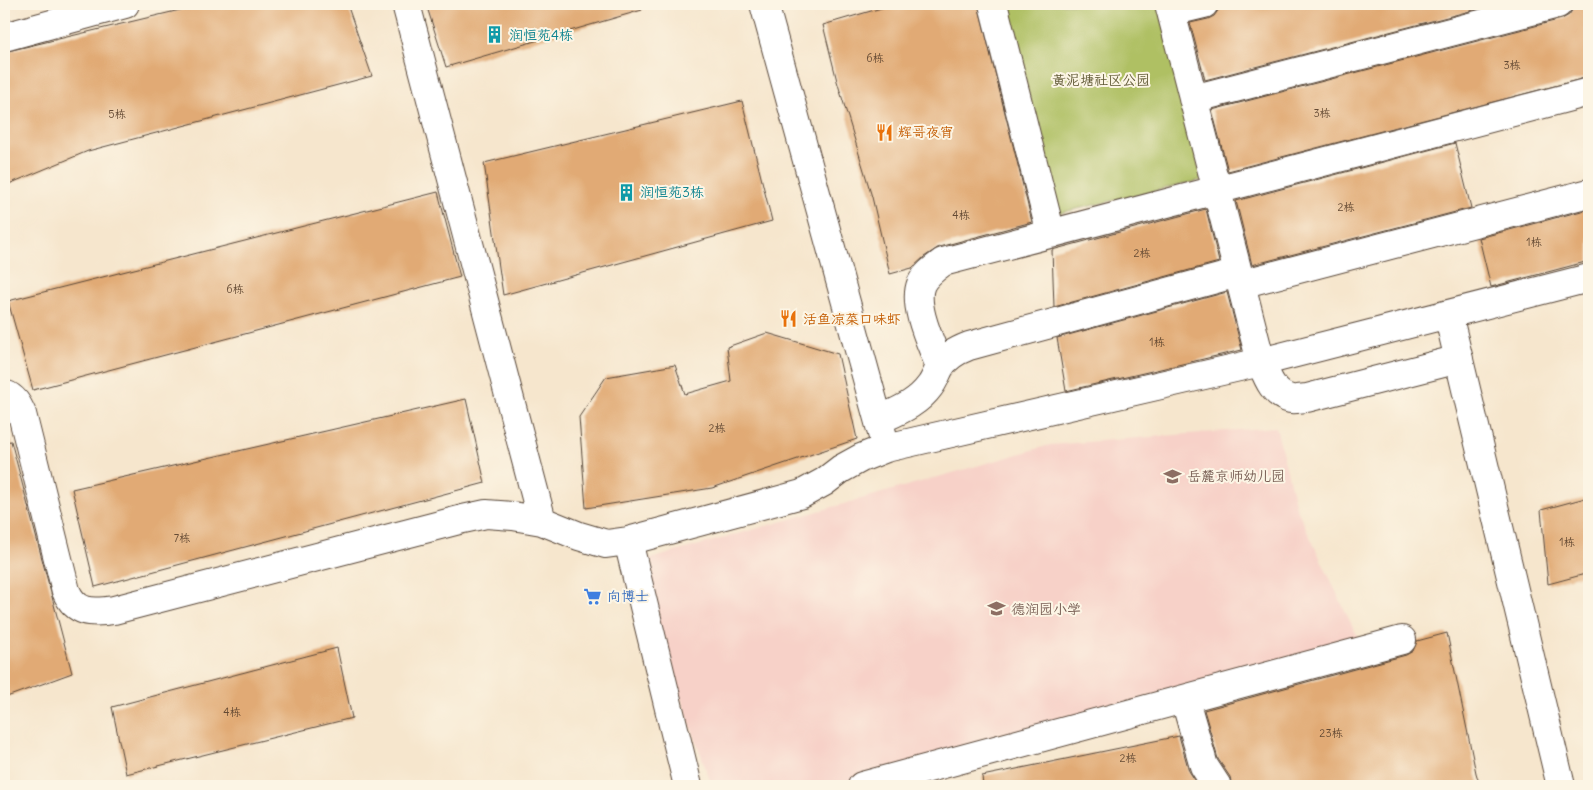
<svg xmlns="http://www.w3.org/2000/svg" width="1593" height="790" font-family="Delius,'LXGW WenKai TC',sans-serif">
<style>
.built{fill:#f7d1c8}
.green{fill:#afc063;stroke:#757540}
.building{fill:#e1aa74}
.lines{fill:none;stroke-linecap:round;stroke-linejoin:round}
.street-casing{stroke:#574638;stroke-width:30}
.street{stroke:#fff;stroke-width:28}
.labels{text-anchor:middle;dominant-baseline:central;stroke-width:4;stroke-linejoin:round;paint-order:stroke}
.number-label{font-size:11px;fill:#644a34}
.culture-label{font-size:14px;fill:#0d838f;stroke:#fcf5e5;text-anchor:start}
.park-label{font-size:14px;fill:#5e5733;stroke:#fcf5e5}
.food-label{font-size:14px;fill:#c56008;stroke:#fcf5e5;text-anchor:start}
.education-label{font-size:14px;fill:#785e54;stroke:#fcf5e5;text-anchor:start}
.shop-label{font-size:14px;fill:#366cbe;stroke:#fcf5e5;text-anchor:start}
</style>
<rect width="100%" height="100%" fill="#fcf5e5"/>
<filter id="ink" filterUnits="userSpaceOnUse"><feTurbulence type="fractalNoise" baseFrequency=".02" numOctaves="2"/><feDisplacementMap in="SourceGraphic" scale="10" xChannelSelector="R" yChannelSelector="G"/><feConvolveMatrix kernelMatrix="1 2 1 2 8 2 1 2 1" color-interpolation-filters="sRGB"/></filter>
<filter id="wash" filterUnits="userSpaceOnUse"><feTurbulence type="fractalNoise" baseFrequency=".0096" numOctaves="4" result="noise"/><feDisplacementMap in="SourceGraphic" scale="20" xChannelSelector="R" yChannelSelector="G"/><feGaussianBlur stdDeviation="1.12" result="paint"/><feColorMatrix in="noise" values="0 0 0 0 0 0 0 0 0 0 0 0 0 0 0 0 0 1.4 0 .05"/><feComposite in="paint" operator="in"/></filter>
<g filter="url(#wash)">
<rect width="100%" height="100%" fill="#f6e6cd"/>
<!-- built -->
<path class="built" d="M1276,427l20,80 62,131 -507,148h-139l-79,-222 417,-119z"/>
<!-- green -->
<path class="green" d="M1004,4h155l43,176 -142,33z"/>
<g id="blocks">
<!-- building -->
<path class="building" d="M205,4h142l25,72 -284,75 -84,35v-134z
M426,4h215l1,6 -196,57z
M895,4h83l54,218 -93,25 -15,10 -12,11 -22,6 -18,-77 -35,-116 -14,-56z
M1219,4h278l-292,76 -15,-57 18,-4 6,-3 5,-7z
M1573,4h16v73l-361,94 -16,-61 350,-91 7,-4 4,-6z
M742,101l30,120 -269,74 -19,-132z
M1455,143l16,65 -219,57 -16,-64z
M438,192l22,85 -427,113 -25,-89z
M1206,209l13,53 -165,45 -2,-57z
M1589,209v52l-98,26 -12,-49z
M1227,292l15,58 -176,41 -9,-53z
M767,333l71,21 19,85 -145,49 -126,20 -7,-91 27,-40 69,-12 10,29 46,-13 -4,-34z
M466,399l19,84 -390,104 -23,-98z
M11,441l61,232 -68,25v-256z
M1589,497v76l-41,11 -7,-74z
M1447,633l29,140 4,13h-248l-2,-9 -12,-18 -14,-49 202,-55 7,-4 4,-10z
M337,648l15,70 -226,56 -14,-67z
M1179,736l10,35 10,15h-216l-1,-10z"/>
</g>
</g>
<g filter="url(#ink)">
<use href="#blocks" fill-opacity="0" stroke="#574638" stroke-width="1"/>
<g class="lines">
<defs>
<path id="street" d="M406,4l136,517
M764,4l122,444
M993,4l58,230
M1169,4l92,358c6,15 12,33 30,37 4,1 11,-1 16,-1l152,-39
M1171,12l33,-8
M4,37l121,-33
M1193,99l365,-95
M1241,284l348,-91
M1448,314l113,472
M940,367c-8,-22 -28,-61 -19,-83 5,-10 14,-16 22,-22l646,-170
M4,394c10,3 14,11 18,20l44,177c10,23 26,22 48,19l349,-91 23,-5 27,2 29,5 37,15 27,8 22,-3 174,-47 22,-12 17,-13 20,-11 25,-10 375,-86 328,-84
M879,420c19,-9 38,-16 51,-34 4,-5 6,-11 9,-17 6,-12 17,-18 30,-23l269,-73
M628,541l60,245
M1185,700l19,66 13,20
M862,786l540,-146"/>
</defs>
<!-- street casing -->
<use href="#street" class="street-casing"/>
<!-- street -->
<use href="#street" class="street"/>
</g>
</g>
<!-- icons -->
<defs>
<symbol id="building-bare" viewBox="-9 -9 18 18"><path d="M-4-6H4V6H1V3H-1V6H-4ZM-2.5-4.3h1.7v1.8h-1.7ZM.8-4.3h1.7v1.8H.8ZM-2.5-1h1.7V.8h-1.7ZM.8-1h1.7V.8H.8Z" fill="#0f9aa8" stroke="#fcf5e5" stroke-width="2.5" paint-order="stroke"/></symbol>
<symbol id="restaurant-bare" viewBox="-9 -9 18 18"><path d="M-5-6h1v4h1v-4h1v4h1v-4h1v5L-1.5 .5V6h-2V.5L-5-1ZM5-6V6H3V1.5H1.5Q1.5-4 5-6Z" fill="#e8710a" stroke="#fcf5e5" stroke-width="2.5" paint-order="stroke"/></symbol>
<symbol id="school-bare" viewBox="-9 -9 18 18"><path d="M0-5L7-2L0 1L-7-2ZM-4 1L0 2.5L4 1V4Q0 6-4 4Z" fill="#8d6e63" stroke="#fcf5e5" stroke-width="2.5" paint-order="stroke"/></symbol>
<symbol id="supermarket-bare" viewBox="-9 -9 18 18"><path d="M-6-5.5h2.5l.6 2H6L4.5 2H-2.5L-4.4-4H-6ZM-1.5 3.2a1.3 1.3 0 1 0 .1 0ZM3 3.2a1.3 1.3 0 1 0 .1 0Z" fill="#3f7fe0" stroke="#fcf5e5" stroke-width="2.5" paint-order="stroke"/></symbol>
</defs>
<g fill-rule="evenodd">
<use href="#building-bare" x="482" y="22" width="25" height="25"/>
<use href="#restaurant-bare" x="872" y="120" width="25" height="25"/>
<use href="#building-bare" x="614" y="180" width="25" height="25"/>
<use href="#restaurant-bare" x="776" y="306" width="25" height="25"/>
<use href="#school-bare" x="1160" y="464" width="25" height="25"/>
<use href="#supermarket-bare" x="580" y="584" width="25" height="25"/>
<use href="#school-bare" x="984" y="596" width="25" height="25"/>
</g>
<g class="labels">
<!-- number labels -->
<g class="number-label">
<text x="875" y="58">6栋</text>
<text x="1512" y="65">3栋</text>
<text x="1322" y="113">3栋</text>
<text x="117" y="114">5栋</text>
<text x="1346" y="207">2栋</text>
<text x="961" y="215">4栋</text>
<text x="1534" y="242">1栋</text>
<text x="1142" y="253">2栋</text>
<text x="235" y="289">6栋</text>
<text x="1157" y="342">1栋</text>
<text x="717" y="428">2栋</text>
<text x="182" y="538">7栋</text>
<text x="1567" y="542">1栋</text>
<text x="232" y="712">4栋</text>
<text x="1331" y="733">23栋</text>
<text x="1128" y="758">2栋</text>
</g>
<!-- culture labels -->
<g class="culture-label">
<text x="509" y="35">润恒苑4栋</text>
<text x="640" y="192">润恒苑3栋</text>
</g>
<!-- park labels -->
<g class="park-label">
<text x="1101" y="80">黄泥塘社区公园</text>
</g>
<!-- food labels -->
<g class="food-label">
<text x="898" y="132">辉哥夜宵</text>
<text x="803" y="319">活鱼凉菜口味虾</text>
</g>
<!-- education labels -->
<g class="education-label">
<text x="1187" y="476">岳麓京师幼儿园</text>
<text x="1011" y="609">德润园小学</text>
</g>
<!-- shop labels -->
<g class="shop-label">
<text x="607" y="596">向博士</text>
</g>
</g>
<!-- margin -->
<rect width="1593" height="790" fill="none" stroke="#fcf5e5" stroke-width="20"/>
</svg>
